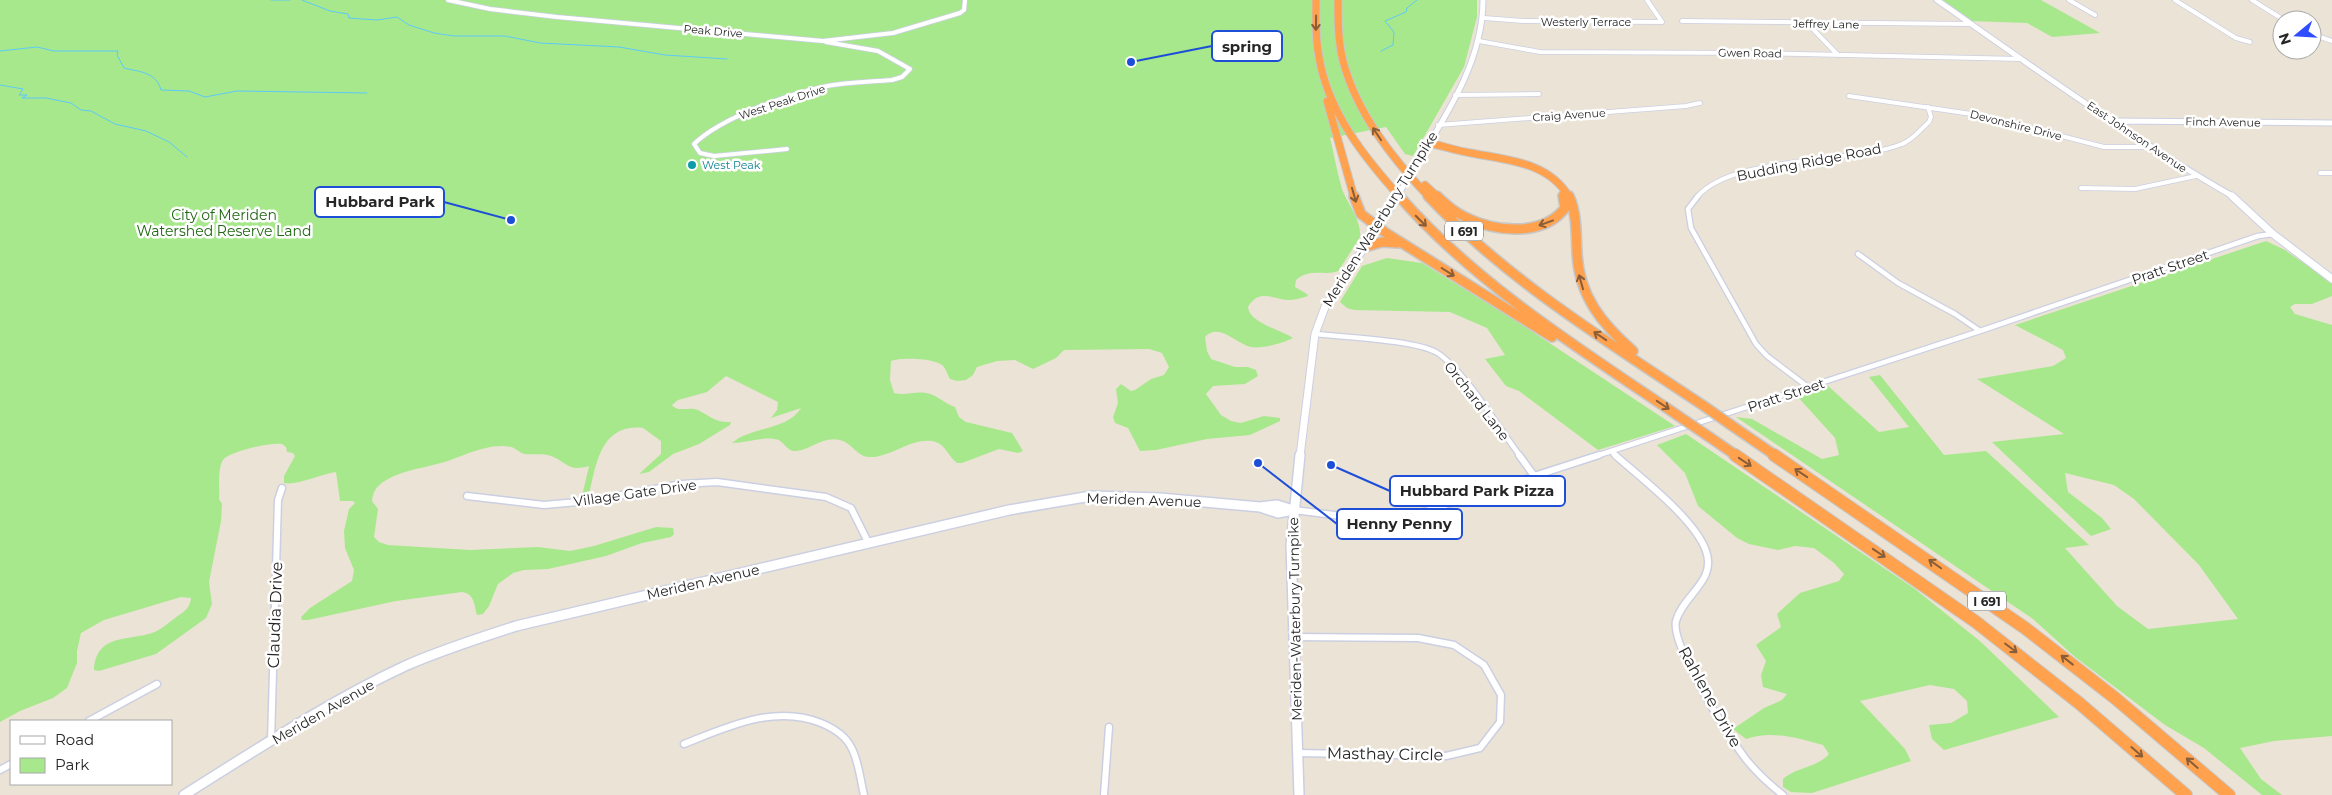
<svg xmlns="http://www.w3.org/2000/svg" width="2332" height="795" font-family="Montserrat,sans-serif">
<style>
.green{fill:#a8e88c}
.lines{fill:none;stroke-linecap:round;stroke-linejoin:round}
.stream{stroke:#5dc9f8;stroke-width:1}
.street-far2-casing{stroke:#cbcfe2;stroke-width:5.5}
.street-far1-casing{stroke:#cbcfe2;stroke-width:7}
.street-casing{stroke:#cbcfe2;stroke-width:9}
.secondary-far2-casing{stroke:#cbcfe2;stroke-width:7}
.secondary-far1-casing{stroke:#cbcfe2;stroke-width:9}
.secondary-casing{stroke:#cbcfe2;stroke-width:12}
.highway-far2-casing{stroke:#c7c7c7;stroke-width:9}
.highway-far1-casing{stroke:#c7c7c7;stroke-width:12}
.highway-casing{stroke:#c7c7c7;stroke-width:14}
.street-far2{stroke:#fff;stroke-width:4}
.street-far1{stroke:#fff;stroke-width:4.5}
.street{stroke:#fff;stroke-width:6}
.secondary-far2{stroke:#fff;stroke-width:5}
.secondary-far1{stroke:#fff;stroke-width:7}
.secondary{stroke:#fff;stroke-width:9}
.highway-far2{stroke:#ffa14d;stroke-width:7}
.highway-far1{stroke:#ffa14d;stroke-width:9}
.highway{stroke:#ffa14d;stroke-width:12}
.secondary-bridge-far1-casing{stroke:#cbcfe2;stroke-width:7;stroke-linecap:butt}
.secondary-bridge-casing{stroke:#cbcfe2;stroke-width:9;stroke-linecap:butt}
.highway-bridge-casing{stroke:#c7c7c7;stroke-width:12;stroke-linecap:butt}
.secondary-bridge-far1{stroke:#fff;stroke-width:5}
.secondary-bridge{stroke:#fff;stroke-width:7}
.highway-bridge{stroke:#ffa14d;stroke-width:9}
.oneway{stroke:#885d38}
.culture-dot{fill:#0f9aa8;stroke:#fff;stroke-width:2}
.labels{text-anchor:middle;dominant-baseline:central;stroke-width:5;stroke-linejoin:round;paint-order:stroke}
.far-street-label{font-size:11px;fill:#262626;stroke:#fff}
.far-culture-label{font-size:11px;fill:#0d838f;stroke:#fff;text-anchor:start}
.shield{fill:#fff;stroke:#676767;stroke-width:1}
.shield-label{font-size:12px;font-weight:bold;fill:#262626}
.street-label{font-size:14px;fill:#262626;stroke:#fff}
.park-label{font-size:14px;fill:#216713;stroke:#fff}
.near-street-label{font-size:16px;fill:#262626;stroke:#fff}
.leader{fill:none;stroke:#1d4ed8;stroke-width:2}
.callout-dot{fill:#1d4ed8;stroke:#fff;stroke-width:2}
.callout{fill:#fff;stroke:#1d4ed8;stroke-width:2}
.callout-label{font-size:15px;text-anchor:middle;font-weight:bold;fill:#262626}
</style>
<rect width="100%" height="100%" fill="#ebe3d6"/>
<!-- green -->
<path class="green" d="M0,0h1477v17l-13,50 -51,89 -8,-2 -19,-27 -56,11c4,16 7,34 12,51 5,14 20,32 18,48l-19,30 2,1c-13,11 -31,-2 -47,12l-1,7 12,7 1,2c-6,2 -13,4 -20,4 -15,-1 -29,-12 -40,7 1,16 34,23 45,31 -10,5 -31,11 -42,9 -15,-3 -32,-25 -46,-10l2,14 4,8 24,8h13l8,3 2,6 -13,8 -32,2 -7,8 15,21 10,6 10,2 23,-7 16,2v3l-30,14 -43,4 -51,11 -16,1 -12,-23 -13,-5 -2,-6 5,-14 -2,-14 5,-5 10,7 4,-1 16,-11 13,-4 5,-8 -7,-14 -13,-4 -85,1 -8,8 -23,11 -18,-9 -18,1 -20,6 -4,8 -7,5 -9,1 -7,-2c-3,-5 -4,-11 -8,-14 -9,-7 -41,-8 -51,-4l-1,19 4,13c11,3 21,-2 32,0 10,1 19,11 29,14l4,10 7,5 46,11 11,18 -5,2 -19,-4 -37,14h-5c-9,-7 -12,-20 -25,-22 -22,-3 -42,17 -63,16 -11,0 -17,-14 -29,-17 -18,-4 -29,10 -44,11 -10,1 -12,-12 -22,-12 -14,-2 -28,4 -42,4 19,-17 55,-12 69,-35l-30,10 6,-8 1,-8 -52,-26 -19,16 -29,8 -6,5c6,8 17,1 26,5 12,6 18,13 33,12l-1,3 -31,19 -26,10 -24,18 -10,2 22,-20v-13l-18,-13c-42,-5 -47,36 -54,67l-7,1 7,-30c-22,6 -20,-3 -38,-10 -9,-3 -17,-1 -26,-2 -6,-1 -9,-6 -14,-7 -25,-5 -51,12 -74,17 -19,5 -37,7 -54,18 -7,5 -10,10 -11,19l6,8 -4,28 5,5 9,3 82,5 68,-3 32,4 24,-5 62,-19 17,1 1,6 -3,3 -29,6 -36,13 -58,13 -24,1 -11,3 -15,11 -9,22 -6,8 -6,1c-3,-10 -2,-21 -15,-23l-66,9 -88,19h-6l-1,-3 9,-9 42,-27 2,-11 -9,-22 -1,-17 5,-22 6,-6 -2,-2h-13l-4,-29c-15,2 -40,14 -52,11v-7l11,-20 -2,-3 -6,-1 -1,-5 -4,-3c-10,-2 -53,7 -59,16 -6,10 -3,28 -4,39l3,5 -1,17 -12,61 3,22 -6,14 -50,36 -57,17 -5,-1c2,-36 33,-29 58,-37 9,-3 16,-10 23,-15 8,-6 15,-9 16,-20l-10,-1 -77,23 -23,13 -4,18v12l-10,25 -14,10 -33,13 -20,11z
M1940,0h101l59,33 -48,4 -25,-14 -57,-2z
M2266,241l19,9 47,33v13l-20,8h-17l-5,3 5,7 37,11v411l-58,5 -34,7 21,31 21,16h-20l-58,-47 -39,-23 -90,-68 -42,-38 -297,-202 16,2 70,40 17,-4 -4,-17 -38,-42 30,-11 52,47 30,-5 -40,-50 11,-2 64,80 42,-4 103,94 -24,3 52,58 31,23 90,-10 -39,-54 -65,-66 -20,-14 -49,-12 3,19 34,26 9,11 -20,7 -99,-94 72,-8 -87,-55 76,-13 13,-8 -3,-8 -48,-25z
M1387,258l35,5 94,58 159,105 -77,24 -79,-59 -13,-5 -21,-27 20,-4 -18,-27 -37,-16 -96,-2 -7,-2 -7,-6 22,-36z
M1686,434l229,155 66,53 78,75 -115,33 -12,-11 -3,-14 22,-2 17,-10 -1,-12 -13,-12 -24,-4 -70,16 45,48 6,12 -99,32 -21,-1 -8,-5v-8c13,-12 34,-11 46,-25l-6,-9c-25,-7 -52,-15 -77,-6l-13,-10 31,-21 18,-8 5,-6 -24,-7 -2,-12 5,-14 -10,-16 25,-18 -4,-13 23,-21 39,-12 5,-7 -10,-11 -20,-15 -19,-2 -17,4 -29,-6 -12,-6 -39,-32 -13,-33 -28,-28z"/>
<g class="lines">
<!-- stream -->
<path class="stream" d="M271,0h19
M302,0l28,11 18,3 1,4 28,2 20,-3 12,8 25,8 20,3h51l35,7 79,4 46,8 62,4
M0,51l37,-4 17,4h64l-1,4 7,13c16,4 32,4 37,22l28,1 16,6 32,-6 130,2
M1381,51l12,-6 1,-13 -9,-11 21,-9 1,-4 10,-8
M0,85l23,4 -4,6h8l-5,3h24l25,5 10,7 10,1 24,13 31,7 23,11 18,15"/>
<defs>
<path id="street-far2" d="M448,0l42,9 67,8 266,24 70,-8 67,-20 4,-3 1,-10
M1647,0l15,22
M2069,0l26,15
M2175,0l61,38 14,4
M2252,0l32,20
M1484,18l39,3 139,1
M1682,21l289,3
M1808,24l30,31
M2312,34l20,7
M1479,41l61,11 219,1 262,6
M1455,95l84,-1
M1849,96l136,20 119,31h48
M1438,125l248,-19 14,-3
M787,149l-73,7 -14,-3 -6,-9c28,-27 95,-50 133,-58 21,-4 43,-4 65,-6l10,-3 8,-8 -32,-18 -52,-9
M2320,173h12
M2081,188l54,1 61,-13
M1697,197c35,-42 155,-33 205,-53 11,-4 19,-15 27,-22l2,-5 -3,-10"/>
<path id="street-far1" d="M1698,196l-10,13 3,19 65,116 11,12 41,31
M1858,254l40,29 57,31 25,17
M1315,334c27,3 104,6 124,20 27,19 60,74 81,102
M1612,452l4,4
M1596,456l384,-125 278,-95 15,-2"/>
<path id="street" d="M1519,455l16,22
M1615,455c26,23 80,64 91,96 11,30 -23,44 -30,70 -6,23 53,116 69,137 11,14 24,26 38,37
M467,496l77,9 45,-4 93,-17 35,-2 109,15 25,11 17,34
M1294,510l80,10 43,-6 182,-59
M1293,637l125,1 36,7 30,20 17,30 -1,27 -20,26 -34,8 -148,-3
M89,721l68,-37
M271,741l7,-241 4,-12
M684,744c43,-17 91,-40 137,-21 12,5 24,12 30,24 8,14 9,32 13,48
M0,770l11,-6
M1104,795l5,-68"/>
<path id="secondary-far2" d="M1937,0c97,68 194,138 297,197
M2115,121l217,2
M1414,168c31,-51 69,-106 69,-168"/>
<path id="secondary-far1" d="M2232,196l41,38 59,45
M1300,456l15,-122 10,-27 69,-105"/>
<path id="secondary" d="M1260,507l18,6 15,-3
M184,795c72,-45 144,-93 221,-129 36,-16 74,-28 111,-40l493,-116 82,-14 69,2 100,9 17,-2 16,5
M1299,795l-8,-250 9,-90"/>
<path id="highway-far2" d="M1316,0c0,19 -1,38 3,57 9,55 45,100 81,140
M1338,0c0,21 0,41 5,61 14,53 50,98 86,136
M1327,101l27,96
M1429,143c14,3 28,8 42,10 36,7 78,9 98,44
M1425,185l13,12
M1563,194v3"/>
<path id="highway-far1" d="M1354,196l7,18 25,19 166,104
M1399,196c78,89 181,153 278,219
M1428,196c79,84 180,146 276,210
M1437,196c8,8 17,16 28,21 30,15 78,20 100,-9l-2,-12
M1569,196c8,17 7,39 8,57 2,43 25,71 56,98
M1365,247l17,-5 16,1
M1731,425l45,31
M1705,434l32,22"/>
<path id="highway" d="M1735,455l241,167 103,81 107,92
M1774,455l251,173 90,70 114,97"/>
</defs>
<!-- street-far2 casing -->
<use href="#street-far2" class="street-far2-casing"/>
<!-- street-far1 casing -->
<use href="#street-far1" class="street-far1-casing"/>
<!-- street casing -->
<use href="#street" class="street-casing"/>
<!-- secondary-far2 casing -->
<use href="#secondary-far2" class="secondary-far2-casing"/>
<!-- secondary-far1 casing -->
<use href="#secondary-far1" class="secondary-far1-casing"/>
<!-- secondary casing -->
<use href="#secondary" class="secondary-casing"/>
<!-- highway-far2 casing -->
<use href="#highway-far2" class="highway-far2-casing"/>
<!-- highway-far1 casing -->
<use href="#highway-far1" class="highway-far1-casing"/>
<!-- highway casing -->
<use href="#highway" class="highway-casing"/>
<!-- street-far2 -->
<use href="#street-far2" class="street-far2"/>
<!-- street-far1 -->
<use href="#street-far1" class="street-far1"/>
<!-- street -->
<use href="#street" class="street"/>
<!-- secondary-far2 -->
<use href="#secondary-far2" class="secondary-far2"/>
<!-- secondary-far1 -->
<use href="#secondary-far1" class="secondary-far1"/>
<!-- secondary -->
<use href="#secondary" class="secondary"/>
<!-- highway-far2 -->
<use href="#highway-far2" class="highway-far2"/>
<!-- highway-far1 -->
<use href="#highway-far1" class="highway-far1"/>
<!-- highway -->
<use href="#highway" class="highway"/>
<defs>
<path id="secondary-bridge-far1" d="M1397,197l17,-29"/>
<path id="secondary-bridge" d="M1394,202l3,-6"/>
<path id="highway-bridge" d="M1704,406l27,19
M1677,415l28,19"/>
</defs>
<!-- secondary-bridge-far1 casing -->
<use href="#secondary-bridge-far1" class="secondary-bridge-far1-casing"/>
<!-- secondary-bridge casing -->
<use href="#secondary-bridge" class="secondary-bridge-casing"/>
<!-- highway-bridge casing -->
<use href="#highway-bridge" class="highway-bridge-casing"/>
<!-- secondary-bridge-far1 -->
<use href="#secondary-bridge-far1" class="secondary-bridge-far1"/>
<!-- secondary-bridge -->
<use href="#secondary-bridge" class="secondary-bridge"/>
<!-- highway-bridge -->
<use href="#highway-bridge" class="highway-bridge"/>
</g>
<!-- one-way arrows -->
<defs><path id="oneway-shaft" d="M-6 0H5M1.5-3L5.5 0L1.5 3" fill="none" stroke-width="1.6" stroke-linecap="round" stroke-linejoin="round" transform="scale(1.25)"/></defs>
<g class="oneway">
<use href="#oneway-shaft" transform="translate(1316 23) rotate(91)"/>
<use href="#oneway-shaft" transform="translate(1377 134) rotate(-124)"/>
<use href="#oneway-shaft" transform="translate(1354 195) rotate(74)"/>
<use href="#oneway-shaft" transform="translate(1421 221) rotate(45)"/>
<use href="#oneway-shaft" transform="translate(1546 223) rotate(160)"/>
<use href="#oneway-shaft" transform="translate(1448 272) rotate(32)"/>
<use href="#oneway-shaft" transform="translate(1581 282) rotate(-106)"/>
<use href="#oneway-shaft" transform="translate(1600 336) rotate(-146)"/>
<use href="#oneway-shaft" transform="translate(1663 405) rotate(34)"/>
<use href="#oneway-shaft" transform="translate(1745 462) rotate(34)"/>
<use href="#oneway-shaft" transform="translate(1801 473) rotate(-146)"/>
<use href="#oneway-shaft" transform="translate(1879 553) rotate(34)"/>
<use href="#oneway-shaft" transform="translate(1935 564) rotate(-145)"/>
<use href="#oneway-shaft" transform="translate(2011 648) rotate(37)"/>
<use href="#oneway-shaft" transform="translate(2067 660) rotate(-142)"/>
<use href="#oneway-shaft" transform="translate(2137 752) rotate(41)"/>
<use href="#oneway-shaft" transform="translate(2192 763) rotate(-139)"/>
</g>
<!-- markers -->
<circle class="culture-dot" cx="692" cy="165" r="5"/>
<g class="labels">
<!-- far-street labels -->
<g class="far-street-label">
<text x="1586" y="22">Westerly Terrace</text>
<text transform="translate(1826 24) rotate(1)">Jeffrey Lane</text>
<text transform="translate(713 31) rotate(5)">Peak Drive</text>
<text transform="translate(1750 53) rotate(1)">Gwen Road</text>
<text transform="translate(782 102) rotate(-18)">West Peak Drive</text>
<text transform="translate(1569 115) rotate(-4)">Craig Avenue</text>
<text transform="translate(2223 122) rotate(1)">Finch Avenue</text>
<text transform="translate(2016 125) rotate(14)">Devonshire Drive</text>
<text transform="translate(2137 137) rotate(34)">East Johnson Avenue</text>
</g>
<!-- far-culture labels -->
<g class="far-culture-label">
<text x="702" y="165">West Peak</text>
</g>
<!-- shield labels -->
<g class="shield">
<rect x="1445" y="221.5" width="38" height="19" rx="4"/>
<rect x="1968" y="591.5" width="38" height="19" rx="4"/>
</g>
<g class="shield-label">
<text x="1464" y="231">I 691</text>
<text x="1987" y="601">I 691</text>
</g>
<!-- street labels -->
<g class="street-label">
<text transform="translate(1809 162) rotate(-11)">Budding Ridge Road</text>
<text transform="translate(1380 219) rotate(-58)">Meriden-Waterbury Turnpike</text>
<text transform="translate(2170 267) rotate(-19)">Pratt Street</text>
<text transform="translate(1786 395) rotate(-18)">Pratt Street</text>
<text transform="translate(1477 401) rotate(52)">Orchard Lane</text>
<text transform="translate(635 493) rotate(-8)">Village Gate Drive</text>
<text transform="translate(1144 500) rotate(2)">Meriden Avenue</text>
<text transform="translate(703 582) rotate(-13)">Meriden Avenue</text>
<text transform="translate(1295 619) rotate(-91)">Meriden-Waterbury Turnpike</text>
<text transform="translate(323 712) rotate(-30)">Meriden Avenue</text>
</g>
<!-- park labels -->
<g class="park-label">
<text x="224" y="215">City of Meriden<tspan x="224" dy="16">Watershed Reserve Land</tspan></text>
</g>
<!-- near-street labels -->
<g class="near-street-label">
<text transform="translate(275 615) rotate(-88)">Claudia Drive</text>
<text transform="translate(1710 697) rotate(61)">Rahlene Drive</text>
<text transform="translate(1385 754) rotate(1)">Masthay Circle</text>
</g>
</g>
<!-- callouts -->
<path class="leader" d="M1131 62L1212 46M511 220L444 202M1331 465L1390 491M1258 463L1337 524"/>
<g class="callout-dot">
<circle cx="1131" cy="62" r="5"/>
<circle cx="511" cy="220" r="5"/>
<circle cx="1331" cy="465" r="5"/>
<circle cx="1258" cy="463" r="5"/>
</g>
<g class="callout">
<rect x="1212" y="31" width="70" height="30" rx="5"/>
<rect x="315" y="187" width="129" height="30" rx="5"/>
<rect x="1390" y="476" width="175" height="30" rx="5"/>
<rect x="1337" y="509" width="125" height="30" rx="5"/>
</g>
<g class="callout-label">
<text x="1247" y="52">spring</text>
<text x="380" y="207">Hubbard Park</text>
<text x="1477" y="496">Hubbard Park Pizza</text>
<text x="1399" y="529">Henny Penny</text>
</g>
<!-- legend -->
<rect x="10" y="720" width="162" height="65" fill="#ffffff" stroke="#a8a8a8"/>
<rect x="20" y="736" width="25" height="8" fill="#ffffff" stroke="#a8a8a8"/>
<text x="55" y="745" font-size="15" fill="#262626">Road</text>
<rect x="20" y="758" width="25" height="15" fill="#a8e88c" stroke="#a8a8a8"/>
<text x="55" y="770" font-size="15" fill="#262626">Park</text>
<!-- north arrow -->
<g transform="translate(2297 35) rotate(252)"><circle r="24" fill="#ffffff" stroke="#a8a8a8"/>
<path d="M0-4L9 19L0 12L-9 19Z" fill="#2f4dff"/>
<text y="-8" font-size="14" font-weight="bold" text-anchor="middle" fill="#262626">N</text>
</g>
</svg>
